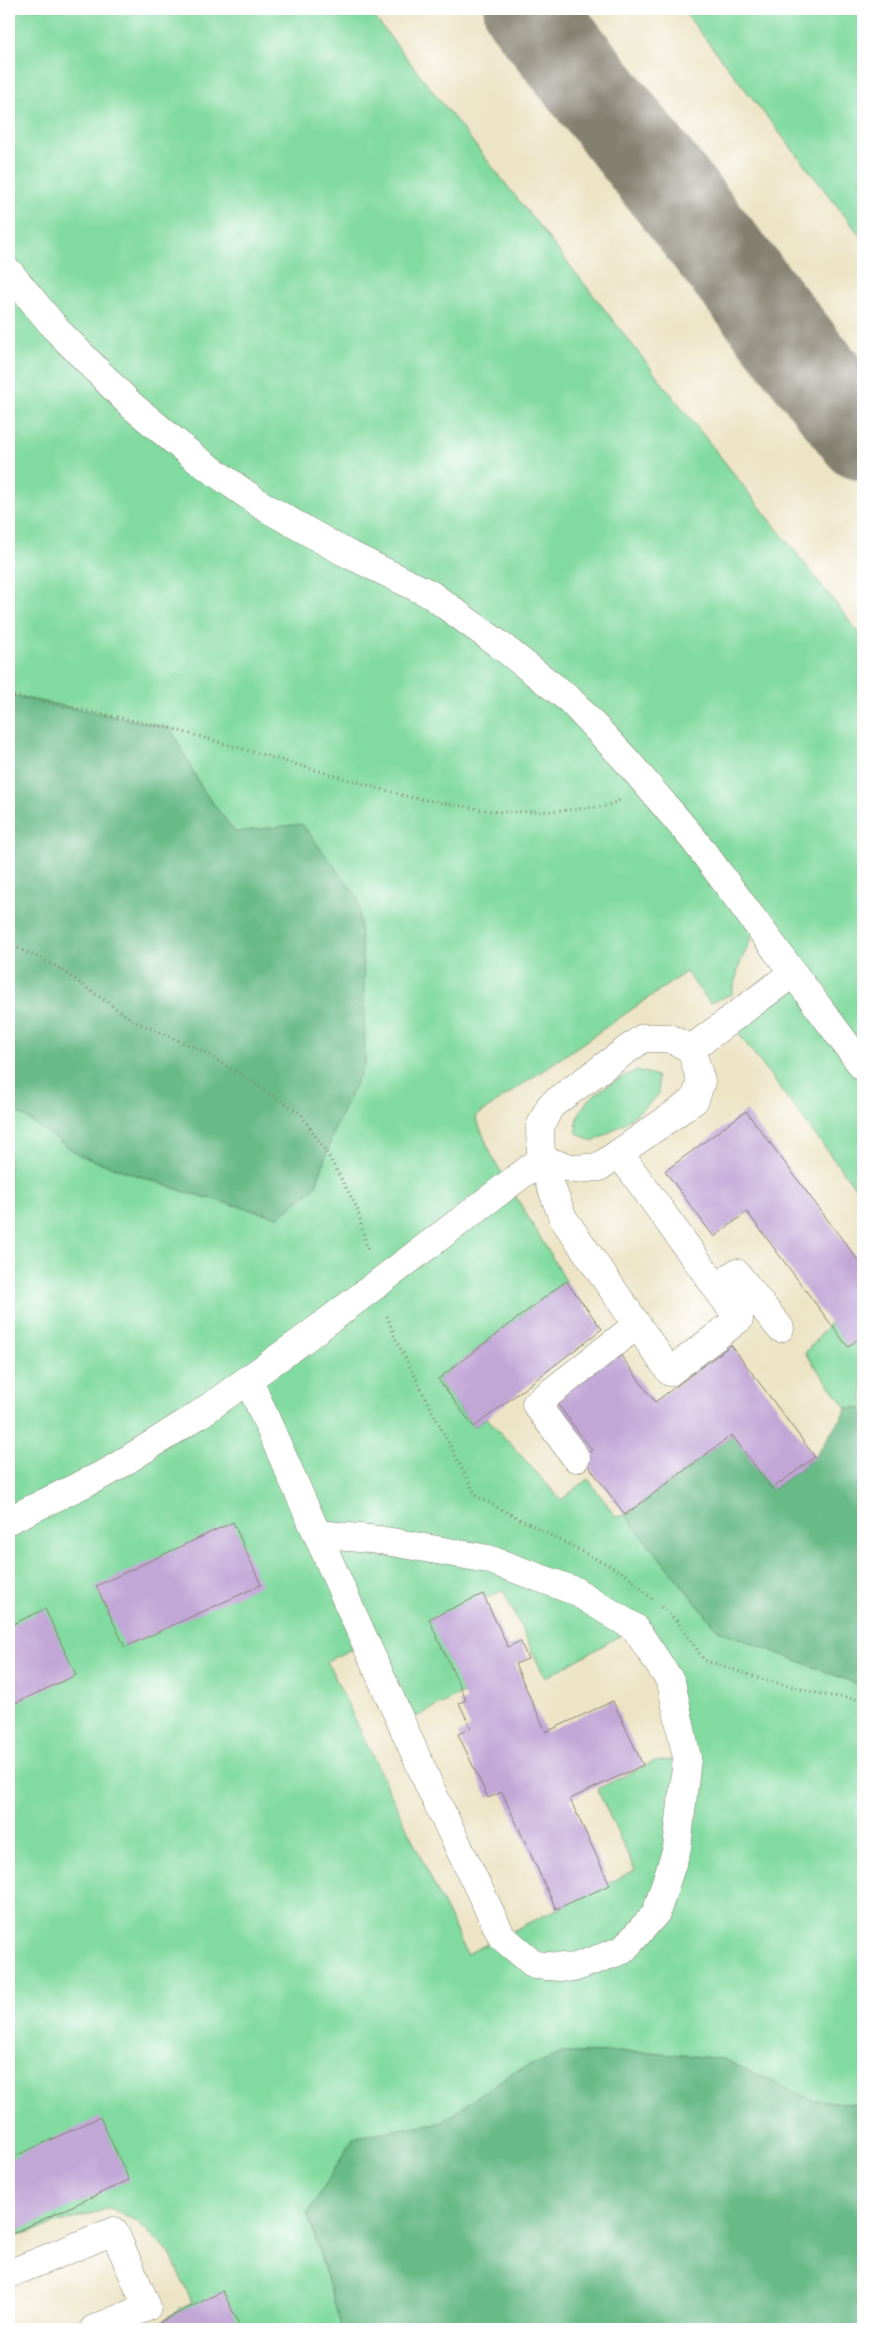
<svg xmlns="http://www.w3.org/2000/svg" width="872" height="2338" font-family="'Comic Neue',sans-serif">
<style>
.green{fill:#81da9f;stroke:#4e7b5e;fill-rule:evenodd}
.forest{fill:#68ba86;stroke:#426b51}
.lines{fill:none;stroke-linecap:round;stroke-linejoin:round}
.taxiway{stroke:#848070;stroke-width:91}
.building{fill:#c1a6d6}
.minor-casing{stroke:#848070;stroke-width:29}
.path{stroke:#848070;stroke-width:3;stroke-dasharray:1 4;stroke-linecap:butt}
.minor{stroke:#fff;stroke-width:28}
</style>
<rect width="100%" height="100%" fill="#fff"/>
<filter id="ink" filterUnits="userSpaceOnUse"><feTurbulence type="fractalNoise" baseFrequency=".02" numOctaves="2"/><feDisplacementMap in="SourceGraphic" scale="10" xChannelSelector="R" yChannelSelector="G"/><feConvolveMatrix kernelMatrix="1 2 1 2 8 2 1 2 1" color-interpolation-filters="sRGB"/></filter>
<filter id="wash" filterUnits="userSpaceOnUse"><feTurbulence type="fractalNoise" baseFrequency=".0096" numOctaves="4" result="noise"/><feDisplacementMap in="SourceGraphic" scale="20" xChannelSelector="R" yChannelSelector="G"/><feGaussianBlur stdDeviation="1.12" result="paint"/><feColorMatrix in="noise" values="0 0 0 0 0 0 0 0 0 0 0 0 0 0 0 0 0 1.4 0 .05"/><feComposite in="paint" operator="in"/></filter>
<g filter="url(#wash)">
<rect width="100%" height="100%" fill="#ede4c5"/>
<!-- green -->
<path class="green" d="M9,9h359l495,629v560l-134,-177 64,-48 -36,-48 -18,41 -7,28 -22,9 -24,-31 -211,145 18,41 73,123 -128,98 36,48 13,-9 74,82 27,-21 28,38 9,-2 93,115 145,56v417l-13,1 -40,-5 -87,-40 -73,-7 -86,1 -53,20 -69,49 -88,15 -46,77 34,115h-178l-4,-7 32,-20 -22,-48 -33,-33 -27,-13 -101,30v-1132l72,50 105,36 92,25 38,-31 18,-56 -99,-297 -33,-44 -32,-61 -161,-33zM503,1590l42,88 89,-50 53,130 -34,4 -56,27 38,81 -168,84 -140,-293 39,-19 36,82 69,-35 -32,-68z
M682,9h181v230z
M637,1070l20,6 2,18c-19,19 -42,35 -66,48l-16,-9c-6,-32 35,-51 60,-63z
M835,1317l19,25 9,-7v73h-16l-42,-55z"/>
<!-- forest -->
<path class="forest" d="M9,695l161,33 32,61 33,43 67,-8 56,74 6,82 1,83 -31,67 -18,56 -38,31 -92,-25 -105,-36 -72,-50z
M847,1408h16v278l-145,-56 -93,-115 107,-80 41,54 42,-32z
M650,2052l73,7 87,40 40,5 13,-1v226h-521l-34,-116 46,-76 88,-15 69,-49 52,-20z"/>
<g class="lines">
<!-- taxiway -->
<path class="taxiway" d="M529,9l334,426"/>
</g>
<g id="blocks">
<!-- building -->
<path class="building" d="M746,1111l117,156v68l-15,12 -101,-135 -33,25 -49,-66z
M566,1281l36,48 -128,98 -36,-48z
M731,1345l84,112 -43,32 -40,-54 -107,80 -43,-58 10,-7 -39,-52 64,-48 38,52z
M233,1522l28,63 -136,62 -29,-61z
M483,1594l25,53 12,-6 8,18 -13,5 31,68 67,-31 30,64 -73,34 40,86 -54,24 -54,-117 -14,6 -30,-64 13,-6 -12,-25 7,-3 -37,-81z
M45,1609l31,66 -67,31v-80z
M100,2117l29,63 -120,55v-76z
M223,2291l18,38h-77l-4,-7z"/>
</g>
</g>
<g filter="url(#ink)">
<use href="#blocks" fill-opacity="0" stroke="#848070" stroke-width="1"/>
<g class="lines">
<defs>
<path id="minor" d="M9,272l48,58 74,75 64,53 68,48 81,46 86,42 70,51 70,55 57,61 68,80 168,226
M541,1160l22,58 107,154 69,-53 -120,-166
M541,1160l34,9 24,-2 96,-67 6,-19 -10,-32
M717,1288l19,-15 44,55
M248,1379l185,415 69,143 33,28 38,3 50,-18 33,-37 21,-65 10,-90 -16,-76 -36,-54 -60,-37 -87,-32 -108,-19 -63,-6
M576,1458l-40,-54 101,-79
M9,1520l99,-48 89,-56 102,-73 242,-183 -1,-33 10,-21 93,-68h26l22,11 102,-76
M9,2274l105,-43 33,76 -53,22"/>
</defs>
<!-- minor casing -->
<use href="#minor" class="minor-casing"/>
<!-- path -->
<path class="path" d="M9,695l161,33 239,69 87,15 63,-1 47,-5 14,-6
M9,944l45,21 80,56 69,30 97,62 27,40 30,55 11,44
M387,1316l10,26 79,154 151,79 27,26
M661,1607l16,14 27,39 61,20 60,15 38,5"/>
<!-- minor -->
<use href="#minor" class="minor"/>
</g>
</g>
<!-- margin -->
<rect width="872" height="2338" fill="none" stroke="#fff" stroke-width="30"/>
</svg>
